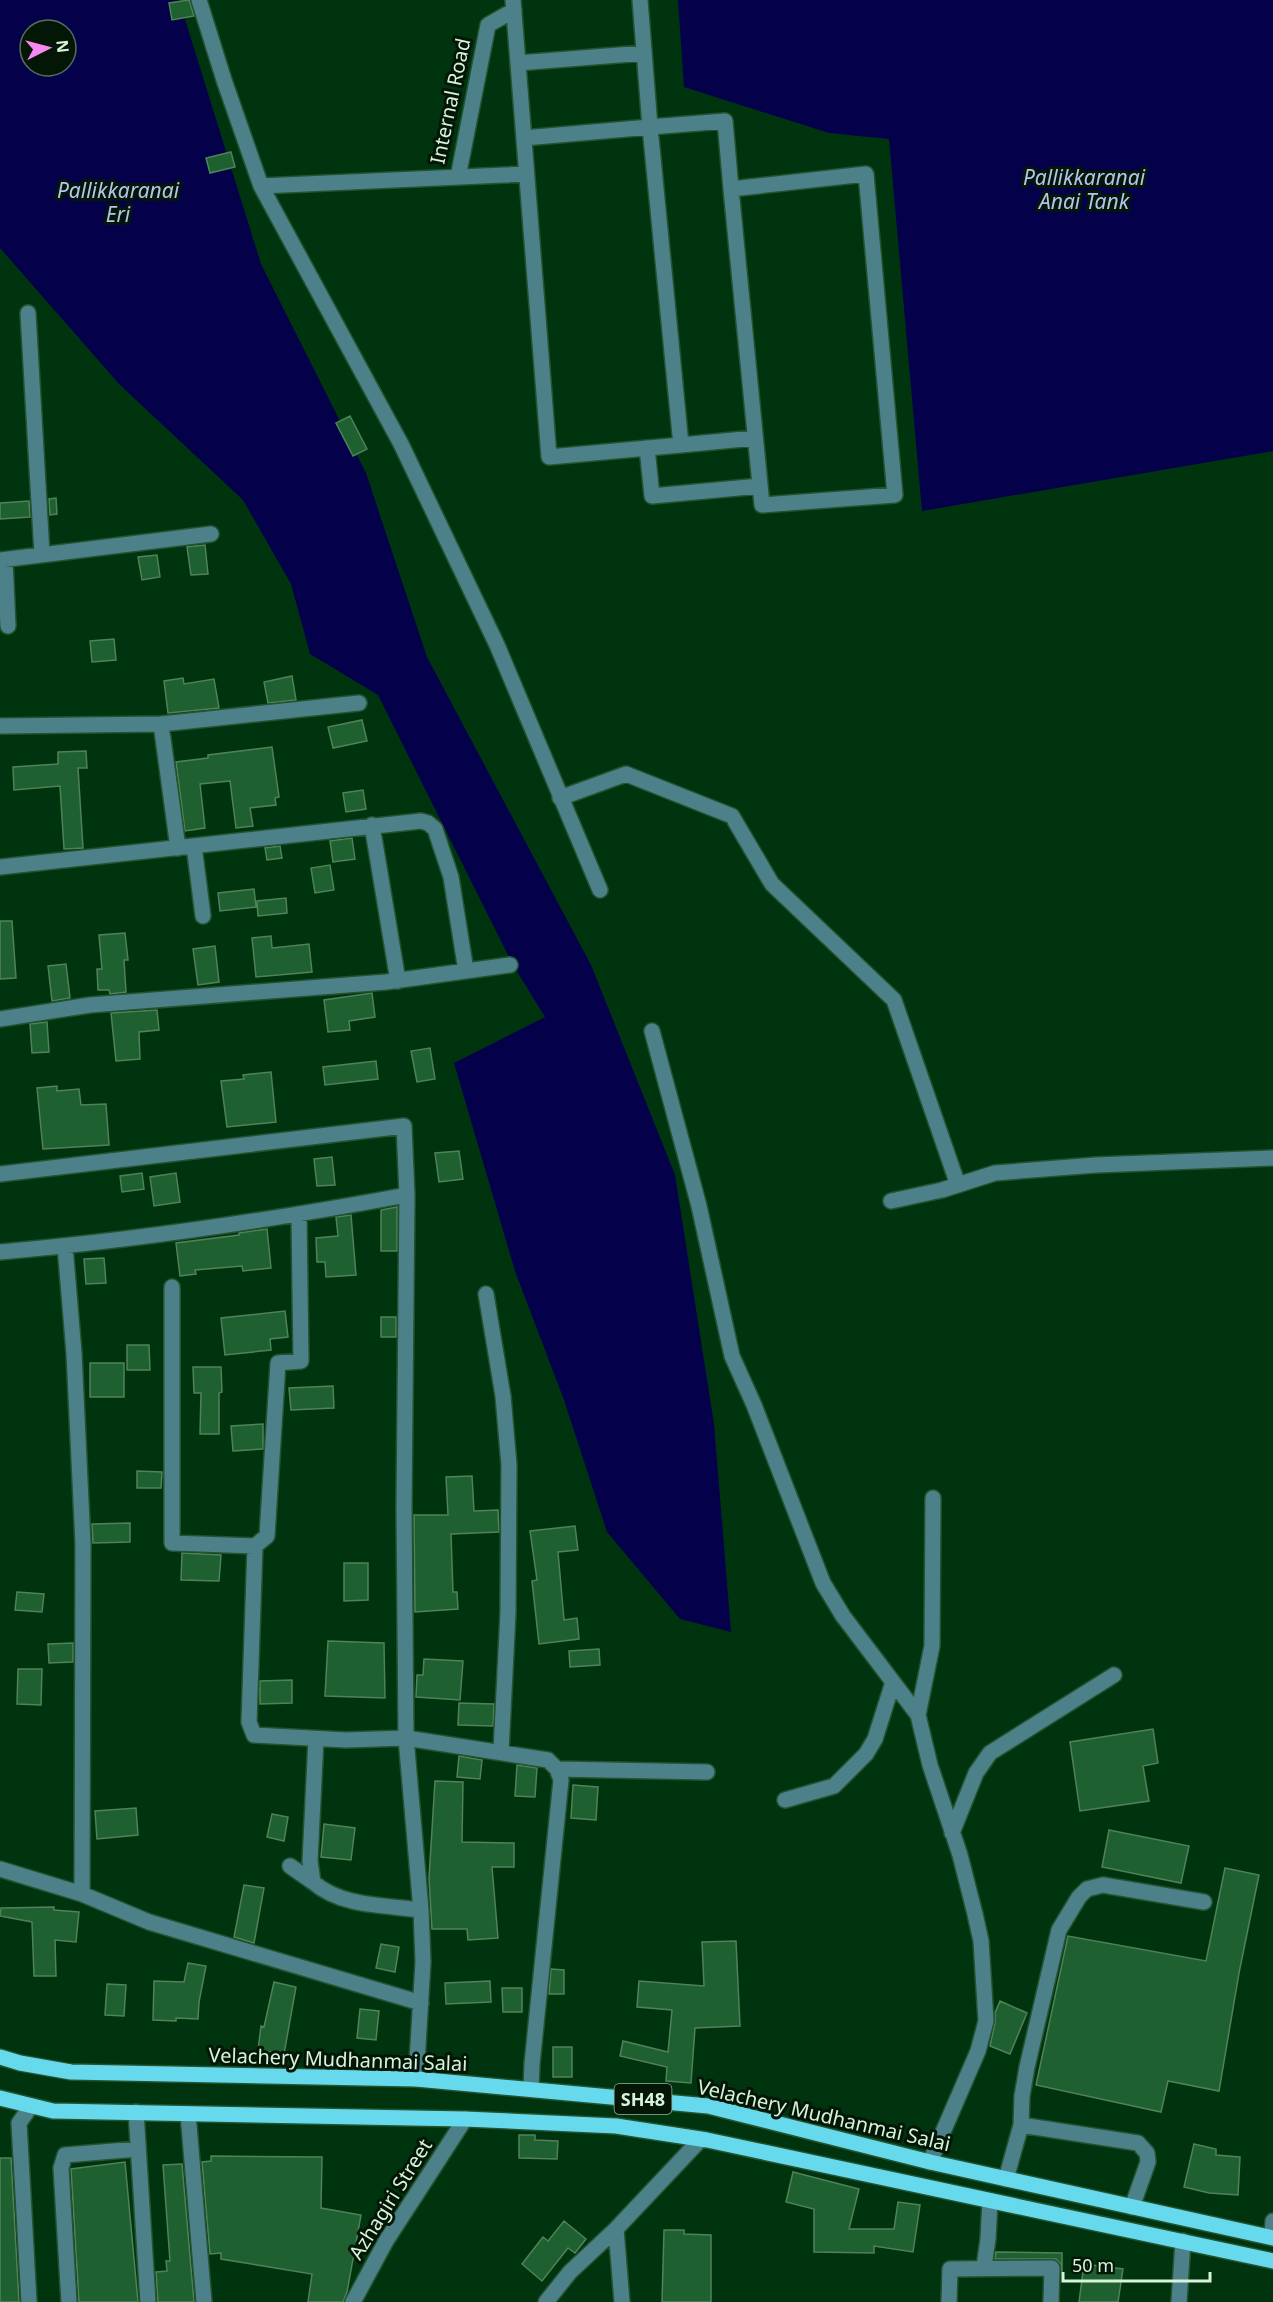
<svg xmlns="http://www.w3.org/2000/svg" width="1273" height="2302" font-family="'Noto Sans',sans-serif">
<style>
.water{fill:#05004a;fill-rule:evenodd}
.building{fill:#1e6030;stroke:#508259;stroke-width:1.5}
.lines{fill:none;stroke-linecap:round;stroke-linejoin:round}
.minor-casing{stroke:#235330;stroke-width:18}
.major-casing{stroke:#235330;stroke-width:18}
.minor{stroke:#4d818a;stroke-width:15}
.major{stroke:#66daec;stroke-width:15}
.labels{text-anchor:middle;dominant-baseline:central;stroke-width:6;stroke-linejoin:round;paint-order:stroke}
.shield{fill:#041707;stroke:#98b19c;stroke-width:1.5}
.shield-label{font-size:18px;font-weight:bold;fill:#d8f3dc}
.street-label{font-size:20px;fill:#d8f3dc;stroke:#041707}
.water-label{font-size:21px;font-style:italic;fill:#b4c4ee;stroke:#041707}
</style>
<rect width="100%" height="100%" fill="#00340f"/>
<!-- water -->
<path class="water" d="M0,0h179l82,264 105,209 61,184 164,308 84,210 39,249 17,208 -51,-13 -73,-87 -43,-132 -49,-129 -61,-208 91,-46 -32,-52 -135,-270 -68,-41 -19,-70 -48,-84 -123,-115 -120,-137zM30,30h36v36h-36z
M678,0h595v451l-351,60 -33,-372 -60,-6 -145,-46z"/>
<!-- building -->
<path class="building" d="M189,0l5,16 -22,4 -3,-17z
M231,152l4,15 -25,6 -4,-15z
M350,416l17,33 -14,7 -17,-33z
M56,498l1,16 -7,1 -1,-16z
M29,501l1,16 -30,2v-16z
M205,545l3,29 -17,1 -4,-28z
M157,555l3,22 -18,3 -4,-23z
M114,639l2,21 -24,2 -2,-21z
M292,676l4,24 -28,3 -4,-21z
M183,678l1,6 30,-5 5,29 -51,5 -4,-32z
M362,720l5,21 -34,7 -5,-21z
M272,747l7,50 -4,1 1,7 -26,3 3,18 -17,2 -6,-47 -30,3 5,44 -20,3 -9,-69 32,-4v-3z
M86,751l1,17h-9l5,80 -19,1 -4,-63 -46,4 -1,-23 45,-3v-12z
M363,790l3,19 -20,3 -3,-19z
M352,838l3,21 -22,3 -3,-21z
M280,846l2,12 -15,2 -2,-12z
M330,865l4,25 -19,3 -4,-25z
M254,889l2,18 -36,4 -2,-18z
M286,898l1,15 -29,3 -1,-15z
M0,921h12l4,57 -16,1z
M125,933l3,27h-4l2,32 -16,2 -1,-4h-11l-1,-21h5l-3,-34z
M271,936l1,12 37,-4 3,28 -56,5 -4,-39z
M215,946l4,36 -21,3 -5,-36z
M66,964l4,34 -18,3 -4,-35z
M372,993l3,24 -26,4 1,9 -22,2 -4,-32z
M157,1010l2,20 -20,2 1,27 -24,2 -5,-48z
M47,1022l2,30 -17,1 -2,-29z
M430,1048l5,31 -18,3 -6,-31z
M376,1061l2,18 -53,6 -2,-18z
M271,1072l5,50 -49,5 -6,-46 23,-2 -1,-4z
M57,1086v5l22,-2 2,16 25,-1 3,41 -66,4 -6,-61z
M459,1151l4,28 -24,3 -4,-29z
M332,1157l3,28 -18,1 -3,-27z
M142,1173l2,16 -22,3 -2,-16z
M176,1173l4,29 -26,4 -4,-29z
M397,1207v44h-16v-41z
M351,1215l5,60 -30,2 -1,-15h-8l-1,-24 22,-2 -2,-19z
M267,1229l4,39 -28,3 -1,-5 -47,4 1,4 -16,2 -4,-33 63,-8v-2z
M104,1258l2,25 -20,1 -2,-25z
M285,1311l3,26 -18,2 1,11 -46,5 -4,-37z
M381,1317h15v20h-15z
M127,1345h22l1,25h-23z
M90,1363h34v34h-34z
M193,1367h28l1,25 -3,1v41h-19l1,-41h-7z
M333,1386l1,22 -43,2 -2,-22z
M263,1424v25l-30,2 -2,-25z
M137,1471l25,1 -1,16h-24z
M472,1476l2,35 24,-1 1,22 -48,2 2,58h4l1,17 -43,3 -1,-97h34l-2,-38z
M130,1523v19l-37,1 -1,-19z
M575,1526l3,24 -20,2 6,68 13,-2 2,21 -40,5 -7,-63 5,-1 -7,-49z
M182,1553l39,2 -2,26 -38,-1z
M344,1563h24v37l-24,1z
M17,1592l27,2 -2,18 -27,-2z
M328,1641l56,2 1,55 -60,-2z
M73,1643v19l-24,1 -1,-19z
M599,1649l1,16 -30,2 -1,-16z
M424,1659l39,2 -3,39 -44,-3 1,-22h6z
M18,1669h24l-1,36 -24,-1z
M292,1680v23l-32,1v-23z
M459,1703l35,1 -1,22 -35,-1z
M1153,1729l5,34 -15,3 6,35 -69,10 -10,-69z
M459,1756l23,4 -2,19 -23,-2z
M517,1765l20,3 -2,29 -20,-1z
M435,1781l28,1 -1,60 52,1v24h-22l6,71 -30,2 -1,-11h-35l-3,-51z
M573,1785l25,2 -2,33 -25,-2z
M136,1808l2,27 -41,4 -2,-28z
M272,1814l16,3 -4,24 -17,-4z
M324,1824l31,4 -4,32 -30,-3z
M1109,1830l80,16 -8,37 -79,-16z
M1225,1868l34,7 -20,98 -20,118 -51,-10 -7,31 -125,-27 32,-149 138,25z
M244,1885l20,3 -10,55 -20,-6z
M54,1907v3l25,2 -3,30 -21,-2 1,36h-22l-2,-54 -32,-6 1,-8z
M736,1941l4,85 -45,2 -4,55 -25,-2 1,-14 -47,-11 3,-15 45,11 4,-42 -35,-3 2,-26 65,5 -2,-44z
M381,1944l18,3 -4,25 -19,-4z
M188,1963l18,3 -7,36 -1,17 -22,-1v3l-23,-1 1,-39 30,1z
M551,1969l13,1v24h-15z
M490,1981l1,21 -45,2 -1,-21z
M274,1982l22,5 -12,67 -26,-4 3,-24 3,1z
M107,1984l19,1 -2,31 -19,-1z
M502,1988h20v24h-19z
M1000,2001l27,12 -17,41 -20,-8 5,-23v-10z
M360,2009l19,2 -3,29 -19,-2z
M553,2047h19v30h-19z
M519,2135h16v5l23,1 -1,18 -38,-1z
M1194,2144l22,5v6l24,2 -2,38 -29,-2 -25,-6z
M211,2156l111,1 -1,51 40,7 -14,77 -4,10h-35l4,-28 -91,-15v-6l-11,1 -8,-92 9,-1z
M0,2158h11l8,144h-19z
M125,2162l13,140h-59l-8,-133z
M182,2164l12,138h-36l-2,-30 11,-1 -1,-10h4l-7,-96z
M793,2172l66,17 -10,40h45l4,-27 22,3 -7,47 -39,-6v7l-60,-1v-43l-28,-7z
M564,2221l22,18 -11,14 -7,-5 -26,33 -20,-17 21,-27 5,4z
M664,2230h20v4l27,1v67h-49z
M996,2252l66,1v19l-1,-8 -5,-5h-61z
M1084,2264l39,5 -5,33h-39z"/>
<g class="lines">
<defs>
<path id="minor" d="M199,0l25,80 37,106 140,258 96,201 103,245
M513,0l36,457 132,-12 -31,-318 75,-6 6,68 135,-15 29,321 -133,10 -31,-316
M518,63l126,-10
M524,138l126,-11 -10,-127
M458,177l30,-152 26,-15
M261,186l265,-12
M28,313l14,241
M681,445l74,-7
M647,448l5,48 108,-10
M0,560l211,-26
M5,560l3,66
M161,724l17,124
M0,726l161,-2 198,-21
M560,798l66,-24 106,42 40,68 122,116 64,185
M372,825l26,156
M194,846l9,70
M0,867l421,-46 7,2 7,6 16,48 15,94
M0,1019l90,-14 296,-23 124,-17
M652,1031l47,175 33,150 22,49 69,178 20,33 75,99
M0,1174l404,-48 3,69
M891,1201l51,-11 53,-17 101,-8 177,-7
M65,1246l9,107 9,191 -1,350
M0,1252c137,-12 272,-32 407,-57l-3,312 2,231 142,22 9,9 4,11 -29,284 -1,25
M172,1287v256l83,3 -6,176 5,13 92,5 60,-2 15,172 2,52 -7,117
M486,1294l17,102 6,69 -1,148 -7,138
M255,1546l12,-10 11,-173 23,-2 -2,-146
M316,1739l-6,122 3,21c28,25 72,23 108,28
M557,1769l150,3
M785,1800l49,-14 32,-32 9,-15 18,-57
M952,1833l24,-60 14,-20 124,-78
M290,1866l23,16
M0,1869l82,25 67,28 272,81
M136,2112l12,190
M188,2114l16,188
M930,2162l48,-111 8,-30 -5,-80 -6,-27 -15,-59 -30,-90 -12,-50 14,-69 1,-148
M1006,2179l15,-54
M1132,2207l16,-45 -1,-9 -9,-10 -117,-18 1,-29 5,-29 32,-137 20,-33 8,-8 16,-4 101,17
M616,2229l6,73
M1272,2237l1,-16
M984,2267l4,-28 2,-38
M29,2302l-10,-179 12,-17
M69,2302l-8,-134 4,-13 73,-6
M353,2302l33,-61 79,-122
M546,2302l24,-30 46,-43 84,-89
M949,2302l1,-33 102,-1 -1,34
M1179,2302l4,-61"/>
<path id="major" d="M0,2057l20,6 51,9 345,7 292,27 222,56 343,76
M0,2098l53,13 412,8 151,7 91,14 566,121"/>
</defs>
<!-- minor casing -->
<use href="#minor" class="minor-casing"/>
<!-- major casing -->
<use href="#major" class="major-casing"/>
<!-- minor -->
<use href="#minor" class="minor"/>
<!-- major -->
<use href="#major" class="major"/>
</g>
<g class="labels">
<!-- shield labels -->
<rect class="shield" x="614.5" y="2084" width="57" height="30" rx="4.5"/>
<g class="shield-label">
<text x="643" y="2099">SH48</text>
</g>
<!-- street labels -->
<g class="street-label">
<text transform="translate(450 101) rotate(-78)">Internal Road</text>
<text transform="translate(338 2059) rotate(2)">Velachery Mudhanmai Salai</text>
<text transform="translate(824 2115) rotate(13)">Velachery Mudhanmai Salai</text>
<text transform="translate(390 2199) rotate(-58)">Azhagiri Street</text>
</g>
<!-- water labels -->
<g class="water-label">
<text x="1084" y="177">Pallikkaranai<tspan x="1084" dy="24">Anai Tank</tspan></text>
<text x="118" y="190">Pallikkaranai<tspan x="118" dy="24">Eri</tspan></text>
</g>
</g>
<!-- north arrow -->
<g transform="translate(48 48) rotate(84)"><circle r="28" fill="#041707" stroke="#596f5c" stroke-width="1.5"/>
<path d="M0-4.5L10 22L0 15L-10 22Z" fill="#f589ef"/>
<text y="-9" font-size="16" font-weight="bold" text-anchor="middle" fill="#d8f3dc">N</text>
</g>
<!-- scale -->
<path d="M1063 2272v9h147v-9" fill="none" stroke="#d8f3dc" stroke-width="3"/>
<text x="1072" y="2272" font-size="18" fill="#d8f3dc" stroke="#041707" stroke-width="4.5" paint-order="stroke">50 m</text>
</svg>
